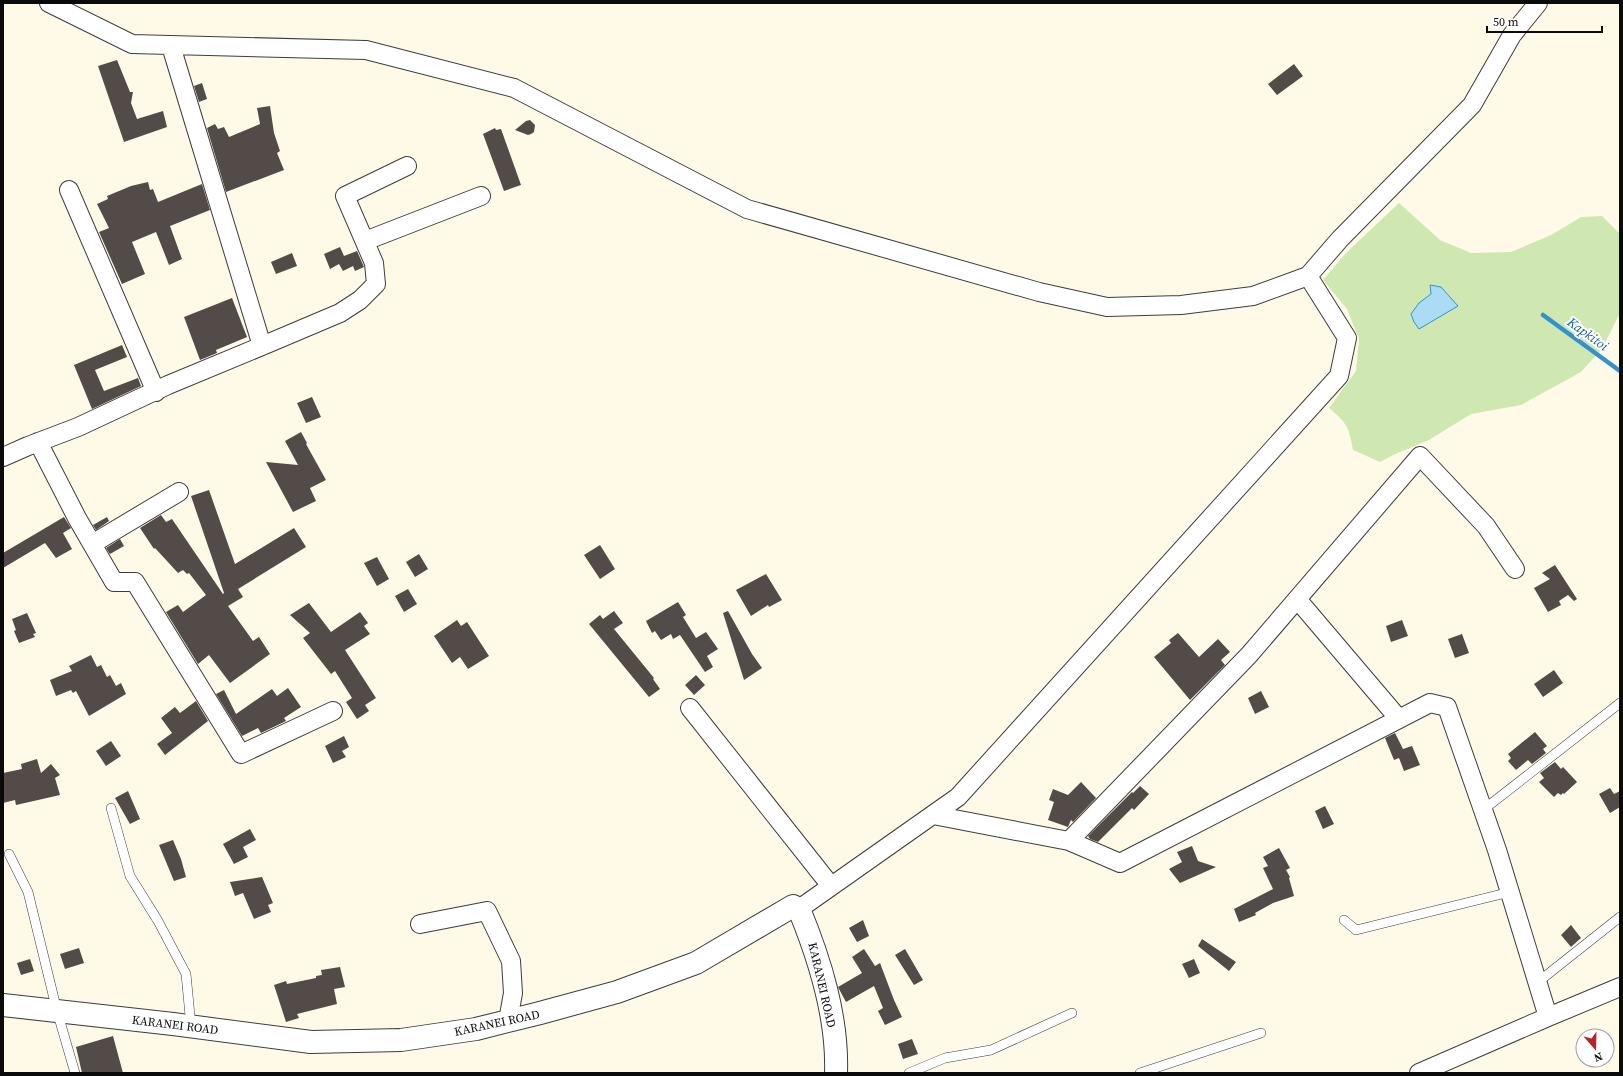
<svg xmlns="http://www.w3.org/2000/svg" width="1623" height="1076" font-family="'Source Serif 4',serif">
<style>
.green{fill:#cfe8b2}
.water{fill:#acdbf6;stroke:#3391cd}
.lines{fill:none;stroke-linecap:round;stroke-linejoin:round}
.stream{stroke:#3391cd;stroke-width:4.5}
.building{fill:#534b47}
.service-casing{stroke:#3d3d3d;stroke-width:10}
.minor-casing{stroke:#3d3d3d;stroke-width:20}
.tertiary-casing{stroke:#3d3d3d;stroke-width:24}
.service{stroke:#fff;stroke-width:9}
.minor{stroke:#fff;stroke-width:18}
.tertiary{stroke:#fff;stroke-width:22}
.labels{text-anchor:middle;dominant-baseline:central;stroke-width:4;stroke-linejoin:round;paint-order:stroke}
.street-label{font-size:12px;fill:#0a0a0a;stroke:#fff}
.water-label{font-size:13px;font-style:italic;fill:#15619b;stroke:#fff}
</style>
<rect width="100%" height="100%" fill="#fffae7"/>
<!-- green -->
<path class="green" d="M1399,203l41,37 31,13 40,-1 40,-17 30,-18 21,-1 18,18v79l-18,36 -21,23 -60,33 -50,9 -42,26 -34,14 -15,8 -27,-12c-4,-23 -6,-27 -24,-42l27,-37 3,-32 -12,-30 -24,-29 23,-27z"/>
<!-- water -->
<path class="water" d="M1430,285l11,2 17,19 -39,23 -5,-7 -3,-8 8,-11 12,-9z"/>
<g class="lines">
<!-- stream -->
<path class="stream" d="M1543,315l77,56"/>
</g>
<!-- building -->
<path class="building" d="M117,60l13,32h3l-2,11 6,16 26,-8 4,16 -43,15 -26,-76z
M1294,64l9,12 -26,19 -9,-11z
M202,83l5,16 -8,3 -5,-16z
M270,106l4,27 6,18 -3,2 7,17 -58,22 -19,-64 8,-4 3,5 6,-2 5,10 31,-13 -3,-16z
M530,120l5,5 -1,7 -3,2 -3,1 -13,-5 11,-9z
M495,128l1,2 5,-1 20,56 -17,6 -21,-57z
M148,182l2,8 3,-1 5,13 44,-18 8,26 -40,16 12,33 -13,6 -13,-33 -24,10 13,32 -23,10 -23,-52 10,-4 -12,-24 11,-5 -1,-3 24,-10z
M340,247l4,9 13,-5 7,16 -9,4 -2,-5 -10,5 -4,-7 -9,5 -6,-15z
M292,253l5,13 -21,8 -5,-12z
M232,298l15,39 -31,13 1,3 -17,7 -16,-43z
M122,345l5,12 -32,13 9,21 34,-13 3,8 -49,23 -18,-44z
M312,397l9,20 -15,6 -9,-20z
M301,432l6,11 -1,1 20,36 -16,8 6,13 -23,11 -27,-50 32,3 -13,-24z
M209,490l26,74 59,-36 12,19 -68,42 5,8 -15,9 25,35 6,-4 11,17 -40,29 -21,-28 -11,9 -32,-52 12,-7 5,7 23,-17 -17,-22 -2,1 -4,-4 -5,3 -23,-25 -1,1 -14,-21 21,-13 5,7 6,-3 51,75 1,-1 -33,-97z
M64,517l7,11 -8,5 9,16 -16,9 -11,-15 -42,25v-15z
M107,517l2,4 -13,9 -3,-5z
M120,539l4,7 -14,8 -4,-6z
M600,545l15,24 -15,10 -16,-24z
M419,554l9,15 -13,8 -9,-15z
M377,557l12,22 -12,7 -13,-23z
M1555,565l22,34 -3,2 -6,-6 -9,6 2,4 -13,7 -14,-24 16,-9 -8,-6z
M766,574l16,26 -13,7 -1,-2 -17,11 -15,-26z
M408,589l9,15 -13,8 -9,-16z
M678,602l8,13 -3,2 13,21 10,-6 12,17 -11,7 6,11 -8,5 -25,-37 -7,4 -2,-5 -10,6 -6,-9 -3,2 -6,-12z
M309,603l22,29 29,-20 8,11 -4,3 6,8 -25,16 31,48 -11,7 4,6 -12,8 -11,-17 6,-4 -17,-27 -4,3 -28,-36 7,-5 -20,-18z
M614,611l9,12 -9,6 40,49 -1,1 7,10 -11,8 -60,-73 11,-9 3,4z
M728,611l24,43 10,14 -18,12 -21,-67z
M27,613l9,20 -3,1 2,3 -16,6 -5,-12 2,-1 -4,-11z
M457,620l4,6 6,-4 22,34 -21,13 -8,-12 -8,6 -18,-27z
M1402,620l6,16 -17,6 -5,-16z
M1178,633l21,24 19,-18 12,13 -9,8 4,5 -35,35 -36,-43 17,-14 -2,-3z
M1462,634l7,19 -14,5 -7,-19z
M91,655l6,12 4,-2 6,12 3,-2 6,11 5,-3 5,11 -37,22 -13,-25 -3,2 -2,-3 -15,6 -6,-16 22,-9 -3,-5z
M1554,670l9,13 -20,14 -9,-13z
M696,675l9,10 -11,10 -9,-10z
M288,688l13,19 -17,11 2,3 -25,12 -3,-5 -16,8 -26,-42 8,-4 12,24 36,-25 5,7z
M1261,691l8,16 -14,7 -7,-16z
M196,701l12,20 -43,34 -8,-11 15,-11 -11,-15 14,-11 5,6z
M1535,732l12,14 -4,3 3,4 -14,11 -4,-4 -12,10 -8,-9 3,-3 -3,-4z
M1395,733l8,16 9,-3 8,19 -16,6 -5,-13 -5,2 -9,-22z
M344,736l5,11 -7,4 4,6 -13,6 -8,-17z
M111,741l10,15 -15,10 -10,-15z
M37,759l4,14 10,-9 9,11 -5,3 5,17 -44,10 -1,-5 -12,3v-30l19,-4 -1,-5z
M1555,762l6,7 2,-2 14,15 -13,12 -1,-1 -2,2 -3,-2 -4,4 -15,-15 5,-4 -4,-5z
M1081,782l15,16 -23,24 -2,-2 -3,7 -20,-7 6,-18 -5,-2 4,-11 15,6z
M1140,786l9,8 -15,16 -2,-2 -34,34 -8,-3 -2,-3 44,-44 1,1z
M1610,788l4,6 6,-3v16l-10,6 -11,-19z
M128,791l12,28 -10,5 -15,-26z
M1325,806l9,18 -11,5 -8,-18z
M250,829l6,11 -13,7 5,10 -14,7 -11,-20z
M173,840l8,19 5,18 -12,4 -15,-36z
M1192,846l6,15 18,6 -36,16 -11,-14 13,-7 -5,-10z
M1279,848l11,20 -4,2 4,7 -1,1 5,18 -21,7 -18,10 1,2 -17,7 -5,-13 39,-20 -10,-21 5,-2 -5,-9z
M262,877l11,26 -5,2 3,7 -17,7 -11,-26 -8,3 -5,-14z
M863,920l6,16 -12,6 -8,-14z
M1571,925l10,13 -10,9 -10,-12z
M1202,939l34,23 -7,9 -31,-25z
M79,948l5,15 -19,6 -5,-15z
M864,949l11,17 5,-3 14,37 8,17 -17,8 -7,-14 5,-3 -9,-22 -28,16 -7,-13 -1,-2 24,-14 -10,-16z
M905,949l18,31 -9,5 -19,-30z
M30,959l4,12 -13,4 -4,-12z
M1194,959l6,14 -11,5 -7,-14z
M340,967l5,20 -11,2 3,15 -40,10 2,4 -13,4 -12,-37 12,-4 1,3 29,-6v-2l6,-1 -1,-5z
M113,1036l10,37h-41l-6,-26z
M912,1039l6,15 -15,5 -5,-15z"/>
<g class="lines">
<defs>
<path id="service" d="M111,808l19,68 28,45 28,53 5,52
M1483,810l137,-107
M9,854l19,38 29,119 18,62
M1344,920l12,10 154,-38
M1538,982l82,-65
M909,1073l36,-15 46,-8 81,-37
M1140,1073l121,-40"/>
<path id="minor" d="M49,3l83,41 234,6 148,38 233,121 292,83 68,15 74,-2 72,-9 55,-20 32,-37 132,-134 40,-70 26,-32
M69,190l87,202
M365,241l116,-45
M262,346l78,-33 20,-13 16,-16 -2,-21 -29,-67 62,-30
M38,442l39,76 37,64h21l106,172 92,-43
M3,457l25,-11 50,-19 90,-42 94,-39 -91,-300
M92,544l87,-52
M1297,599l102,120
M690,708l141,178
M933,815l136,26 51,22 310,-160 17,4 50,143 51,167 72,-30
M1069,841l180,-186 171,-199 66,70 29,43
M799,909l159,-112 381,-421 8,-38 -39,-62
M420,924l67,-13 24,50 2,32 -5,28
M1419,1073l129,-56"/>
<path id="tertiary" d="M3,1005l170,19 138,18 90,-2 75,-11 64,-16 77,-21 79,-29 97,-57 6,3c21,51 39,108 37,164"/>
</defs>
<!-- service casing -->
<use href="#service" class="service-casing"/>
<!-- minor casing -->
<use href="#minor" class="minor-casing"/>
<!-- tertiary casing -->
<use href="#tertiary" class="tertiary-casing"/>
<!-- service -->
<use href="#service" class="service"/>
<!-- minor -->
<use href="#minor" class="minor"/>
<!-- tertiary -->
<use href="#tertiary" class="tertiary"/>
</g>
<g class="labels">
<!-- street labels -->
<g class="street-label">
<text transform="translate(822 985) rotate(77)">KARANEI ROAD</text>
<text transform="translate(497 1023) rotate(-12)">KARANEI ROAD</text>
<text transform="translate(175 1025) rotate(7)">KARANEI ROAD</text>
</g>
<!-- water labels -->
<g class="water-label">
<text transform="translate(1588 334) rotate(36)">Kapkitoi</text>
</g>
</g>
<!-- border -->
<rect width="1623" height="1076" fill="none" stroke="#0a0a0a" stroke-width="8"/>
<!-- north arrow -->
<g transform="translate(1595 1048) rotate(160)"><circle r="19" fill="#ffffff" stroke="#9d9d9d"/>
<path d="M0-3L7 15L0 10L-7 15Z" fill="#b9232c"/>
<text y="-6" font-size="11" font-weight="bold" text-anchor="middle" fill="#0a0a0a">N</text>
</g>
<!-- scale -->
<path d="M1487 26v6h115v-6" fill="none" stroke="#0a0a0a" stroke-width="2"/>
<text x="1493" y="26" font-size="12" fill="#0a0a0a" stroke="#ffffff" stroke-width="3" paint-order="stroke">50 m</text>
</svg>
